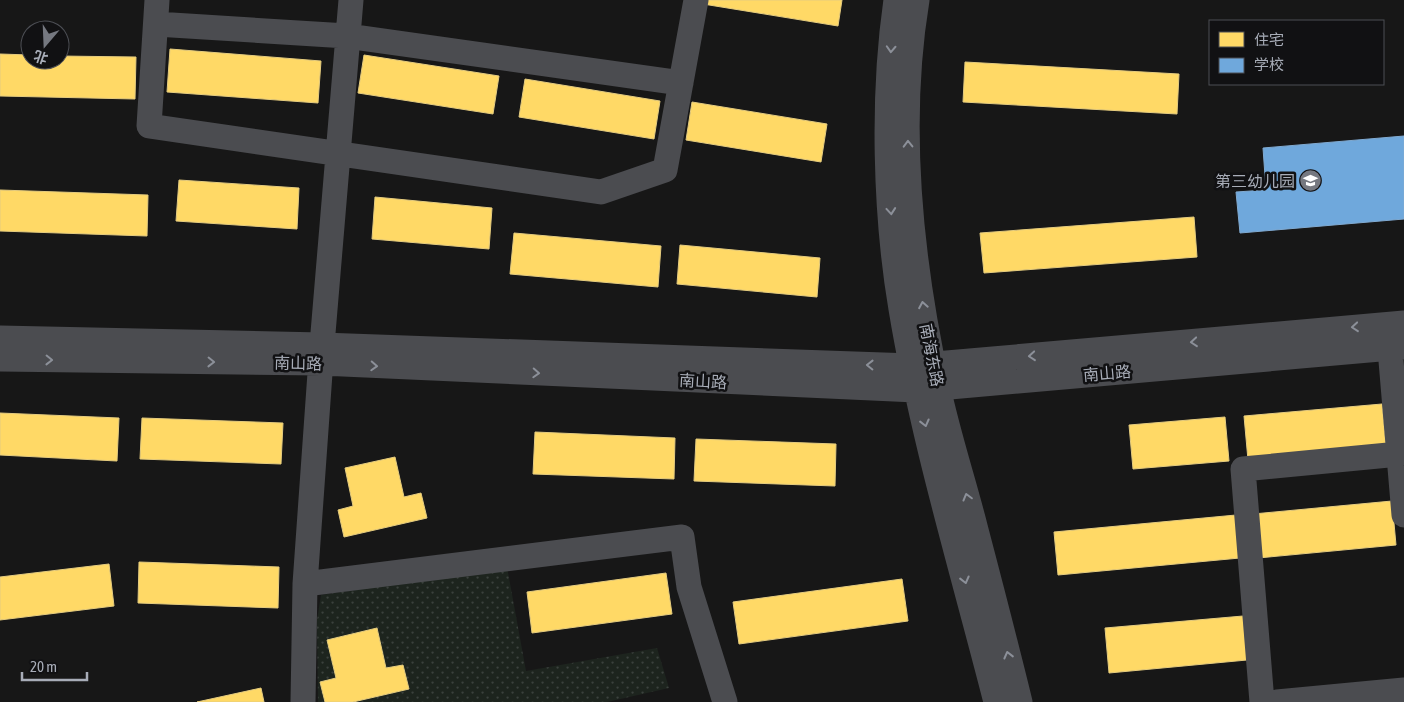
<svg xmlns="http://www.w3.org/2000/svg" width="1404" height="702" font-family="'Asap Condensed','Noto Sans SC',sans-serif">
<style>
.park{fill:url(#park-dots)}
.homes{fill:#ffd966;stroke:#e5cc7f}
.schools{fill:#6fa8dc;stroke:#80aad1}
.lines{fill:none;stroke-linecap:round;stroke-linejoin:round}
.minor{stroke:#4b4c50;stroke-width:25}
.oneway{stroke:#8c9099}
.labels{text-anchor:middle;dominant-baseline:central;stroke-width:5;stroke-linejoin:round;paint-order:stroke}
.poi-label{font-size:16px;fill:#a8adb8;stroke:#111113;text-anchor:end}
.street-label{font-size:16px;fill:#a8adb8;stroke:#111113}
</style>
<defs>
<pattern id="park-dots" width="8" height="8" patternUnits="userSpaceOnUse" patternTransform="scale(1.25)"><rect width="8" height="8" fill="#1d241e"/><path d="M2 2h.1M6 6h.1" fill="none" stroke="#3b413d" stroke-width="1.8" stroke-linecap="round"/></pattern>
</defs>
<rect width="100%" height="100%" fill="#171717"/>
<!-- park -->
<path class="park" d="M507,567l19,104 131,-23 12,40 -62,14h-289l-1,-82 4,-25z"/>
<!-- homes -->
<path class="homes" d="M704,0h138l-4,26 -135,-22z
M170,49l151,12 -3,42 -151,-11z
M0,54l30,1v5h30v-4l76,1 -1,42 -135,-3z
M364,55l135,21 -6,38 -135,-21z
M965,62l214,12 -2,40 -214,-12z
M525,79l135,22 -6,38 -135,-22z
M692,102l135,22 -6,38 -135,-22z
M179,180l120,8 -2,41 -121,-8z
M0,190l148,5 -1,41 -147,-5z
M375,197l117,11 -3,41 -117,-10z
M1194,217l3,40 -213,16 -4,-40z
M514,233l147,13 -3,41 -148,-13z
M680,245l140,13 -3,39 -140,-13z
M1382,404l4,44 -138,12 -4,-44z
M0,413l119,5 -2,43 -117,-6z
M1225,417l4,44 -96,8 -4,-44z
M142,418l141,5 -2,41 -141,-5z
M535,432l140,6 -1,41 -141,-5z
M696,439l140,5 -1,42 -141,-5z
M395,457l9,40 17,-4 6,25 -83,19 -6,-27 15,-4 -8,-38z
M1392,501l4,44 -138,13 -5,-44z
M1236,515l4,43 -182,17 -4,-43z
M139,562l140,5 -1,41 -140,-5z
M109,564l5,42 -114,14v-43z
M666,573l6,41 -140,19 -5,-41z
M902,579l6,42 -169,23 -6,-42z
M1243,616l4,44 -138,13 -4,-45z
M377,628l9,40 17,-3 6,24 -56,13h-28l-5,-20 16,-4 -9,-38z
M261,688l3,14h-67z"/>
<!-- schools -->
<path class="schools" d="M1404,136v83l-164,14 -4,-41 30,-2 -3,-42z"/>
<g class="lines">
<!-- minor -->
<path class="minor" d="M157,0l-8,126 452,66 64,-22 31,-170
M896,0c-14,96 -11,214 5,309 22,133 62,263 95,393
M917,0c-21,127 -6,263 21,387 10,48 26,95 38,143 15,57 30,115 44,172
M156,24l191,12 334,47
M0,338l322,7 590,21 492,-43
M1390,349l14,166
M0,359l321,4 595,27 488,-43
M305,584l377,-47 7,50 36,115
M303,702l2,-118 17,-239 29,-345
M1262,702l-19,-233 156,-15
M1277,702l127,-12"/>
</g>
<!-- one-way arrows -->
<defs><path id="oneway-chevron" d="M-2-3.5L2.5 0L-2 3.5" fill="none" stroke-width="1.6" stroke-linecap="round" stroke-linejoin="round" transform="scale(1.25)"/></defs>
<g class="oneway">
<use href="#oneway-chevron" transform="translate(891 49) rotate(93)"/>
<use href="#oneway-chevron" transform="translate(908 144) rotate(-91)"/>
<use href="#oneway-chevron" transform="translate(891 211) rotate(85)"/>
<use href="#oneway-chevron" transform="translate(923 305) rotate(-100)"/>
<use href="#oneway-chevron" transform="translate(1355 327) rotate(175)"/>
<use href="#oneway-chevron" transform="translate(1194 342) rotate(175)"/>
<use href="#oneway-chevron" transform="translate(1032 356) rotate(175)"/>
<use href="#oneway-chevron" transform="translate(49 360) rotate(1)"/>
<use href="#oneway-chevron" transform="translate(211 362) rotate(1)"/>
<use href="#oneway-chevron" transform="translate(870 365) rotate(-179)"/>
<use href="#oneway-chevron" transform="translate(374 366) rotate(3)"/>
<use href="#oneway-chevron" transform="translate(536 373) rotate(3)"/>
<use href="#oneway-chevron" transform="translate(925 423) rotate(76)"/>
<use href="#oneway-chevron" transform="translate(967 497) rotate(-105)"/>
<use href="#oneway-chevron" transform="translate(965 580) rotate(76)"/>
<use href="#oneway-chevron" transform="translate(1008 655) rotate(-104)"/>
</g>
<!-- icons -->
<defs>
<symbol id="school-disc" viewBox="-11 -11 22 22"><circle r="9.5" fill="#757880" stroke="#111113"/><path d="M0-5L7-2L0 1L-7-2ZM-4 1L0 2.5L4 1V4Q0 6-4 4Z" fill="#fff"/></symbol>
</defs>
<g fill-rule="evenodd">
<use href="#school-disc" x="1298" y="168" width="25" height="25"/>
</g>
<g class="labels">
<!-- poi labels -->
<g class="poi-label">
<text x="1295" y="181">第三幼儿园</text>
</g>
<!-- street labels -->
<g class="street-label">
<text transform="translate(932 355) rotate(79)">南海东路</text>
<text transform="translate(298 363) rotate(1)">南山路</text>
<text transform="translate(1107 373) rotate(-5)">南山路</text>
<text transform="translate(703 381) rotate(3)">南山路</text>
</g>
</g>
<!-- legend -->
<rect x="1209" y="20" width="175" height="65" fill="#111113" stroke="#4d4f55"/>
<rect x="1219" y="32" width="25" height="15" fill="#ffd966" stroke="#4d4f55"/>
<text x="1254" y="45" font-size="15" fill="#a8adb8">住宅</text>
<rect x="1219" y="58" width="25" height="15" fill="#6fa8dc" stroke="#4d4f55"/>
<text x="1254" y="70" font-size="15" fill="#a8adb8">学校</text>
<!-- north arrow -->
<g transform="translate(45 45) rotate(199)"><circle r="24" fill="#111113" stroke="#4d4f55"/>
<path d="M0-4L9 19L0 12L-9 19Z" fill="#757880"/>
<text y="-8" font-size="14" font-weight="bold" text-anchor="middle" fill="#a8adb8">北</text>
</g>
<!-- scale -->
<path d="M22 672v8h65v-8" fill="none" stroke="#a8adb8" stroke-width="2.5"/>
<text x="30" y="672" font-size="15" fill="#a8adb8" stroke="#111113" stroke-width="4" paint-order="stroke">20 m</text>
</svg>
